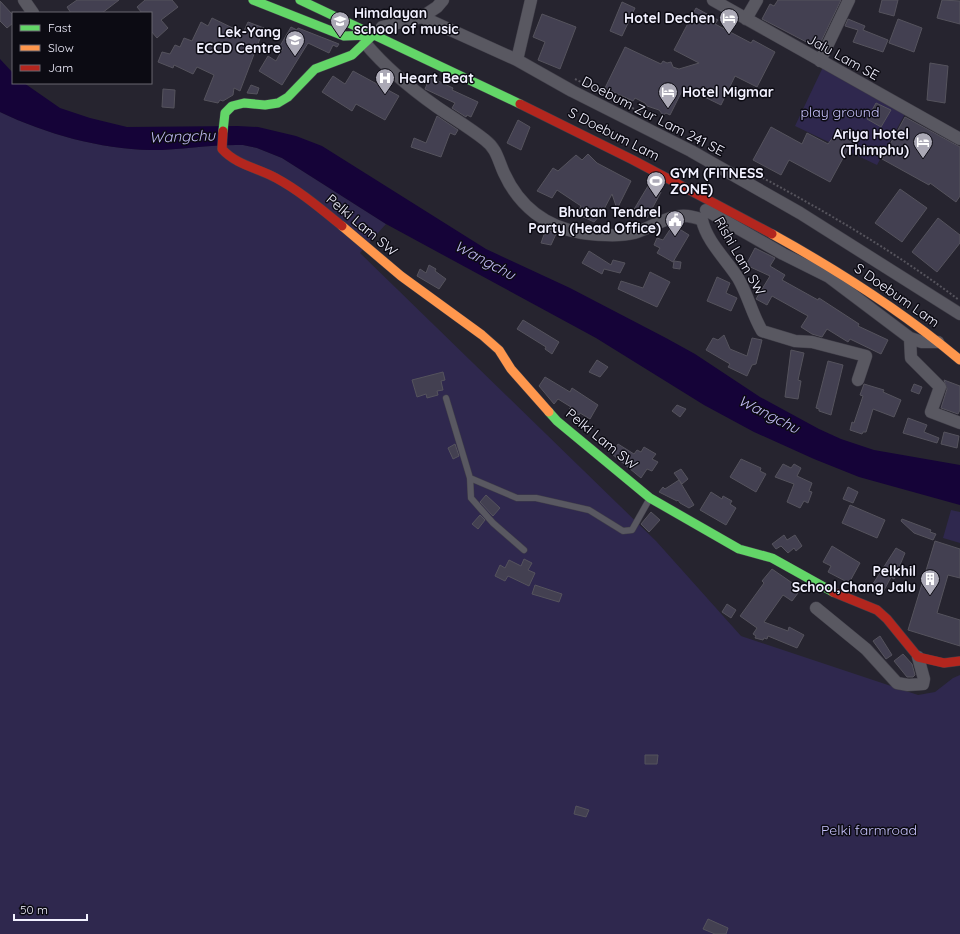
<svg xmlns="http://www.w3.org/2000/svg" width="960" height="934" font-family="Quicksand,sans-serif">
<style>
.green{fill:#2f284e}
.water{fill:#150338}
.building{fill:#434051;stroke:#55535d}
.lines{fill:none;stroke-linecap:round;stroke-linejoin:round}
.lane-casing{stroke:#413f49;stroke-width:7}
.street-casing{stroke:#413f49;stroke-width:13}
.fast-casing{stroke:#413f49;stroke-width:10}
.slow-casing{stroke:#413f49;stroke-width:10}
.jam-casing{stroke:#413f49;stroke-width:10}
.path{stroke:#56545d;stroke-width:2;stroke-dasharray:2 2;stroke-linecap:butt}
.lane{stroke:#595861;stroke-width:6}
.street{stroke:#595861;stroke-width:12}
.fast{stroke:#63d668;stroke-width:9}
.slow{stroke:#ff974d;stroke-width:9}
.jam{stroke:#b3261e;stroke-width:9}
.labels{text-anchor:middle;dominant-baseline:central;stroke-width:3;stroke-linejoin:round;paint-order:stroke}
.poi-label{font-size:14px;font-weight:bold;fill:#f2f1ff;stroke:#0c0b13;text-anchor:end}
.street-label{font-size:14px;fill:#f2f1ff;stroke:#0c0b13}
.park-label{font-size:14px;fill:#c8c3fd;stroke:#0c0b13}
.water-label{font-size:15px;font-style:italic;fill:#c1bbf5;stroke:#0c0b13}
</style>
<rect width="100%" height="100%" fill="#26242f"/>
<!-- green -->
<path class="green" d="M823,67l83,45 -29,53 -82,-39z
M0,112c46,22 100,37 151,38 31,0 61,-6 92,-5l14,3 25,10 104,66 -26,29 296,288 85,95 177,59 17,-3 18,-14 7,-3v259h-960z
M951,510l9,2v31l-17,-5z"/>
<!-- water -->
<path class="water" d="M0,59l13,14v10h11l36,25 30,10 37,9 111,-1 20,1 38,9 26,10 164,103 84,39 96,50 29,16 65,43 59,32 22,10 33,11 86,15v40l-101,-28 -45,-18 -60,-27 -50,-27 -108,-67 -210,-114 -104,-66 -25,-10 -14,-3c-31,-1 -61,5 -92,5 -51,-1 -105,-16 -151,-38z"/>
<!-- building -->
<path class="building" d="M77,0h42l-17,13h-31l-4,-6z
M145,0h27l6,7 -17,13 7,8 -11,10 -6,-7v-18h-9l-5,-6z
M778,0h63l-23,48 -56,-29 8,-15 4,2z
M882,0h16l-4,16 -15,-4z
M942,0l18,1v23l-23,-6z
M0,1l13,14v8l-6,5 -7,-7z
M622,2l13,6 -13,28 -12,-5z
M696,8l22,12 -3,4 36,19 2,-3 22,12 -18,35 -22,-11 -14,29 -37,-18 -14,28 -4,-2 -3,2 -4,-5 -12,-4 -2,-3 -10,-5 -2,3 -28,-13 20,-41 36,17 2,-3 4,2 4,-1 2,5 6,2 20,-6 -25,-13z
M542,14l34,13 -16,42 -22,-9 7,-18 -12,-5z
M212,18l31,15 5,-11 16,6 -24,63 -6,-3 -1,7 -10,6 -3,-1 -2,3 -14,-3 10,-25 -17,-8 -4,7 -19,-9 -1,3 -15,-6 4,-10 8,2 5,-9 5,2 4,-9 8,3 9,-19 7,4z
M848,19l17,7 -2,4 25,10 -5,12 -30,-10 5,-12 -13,-4z
M898,19l24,9 -8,24 -25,-9z
M291,27l6,3 1,-2 41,16 -2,3 -4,-2 -4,8 -21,-10 -26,42 -23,-14 9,-15 8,5 7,-13 -3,-2z
M930,63l18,3 -3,37 -18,-3z
M353,71l46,25 -14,24 -29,-16 -4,7 -30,-19 11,-16 12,8z
M430,77l23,11 -1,2 26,12 -7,15 -4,-2 -1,2 -14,-9 3,-5 -30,-14z
M251,85l8,3 -2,6 -10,-1z
M163,89l12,1 -1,18 -12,-1z
M876,103l15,7 -10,17 -14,-8z
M437,116l21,14 -3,5 -5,-2 -9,24 -30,-10 3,-9 12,5z
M905,117l55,30v49l-4,6 -26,-19 -1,2 -47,-26z
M518,120l12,7 -9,23 -14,-7z
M771,127l31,17 5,-11 21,11 11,-15 18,9 -7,11h-2l-18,33 -41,-22 -8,15 -28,-15z
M588,154l9,9 34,18 -14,28 -5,-15 -10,19 -8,9 -17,-8 4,-8 -24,-16 -5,8 -15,-7 16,-23 5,3 18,-16 6,5z
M648,186l13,6 -14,26 -14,-7z
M900,189l27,19 -25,34 -27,-19z
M938,218l22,17v8l-23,29 -25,-20z
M673,225l16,10 -16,27 -16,-9 3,-5 -6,-3 3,-7 6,2z
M546,229l10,5 -5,11 -10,-2z
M755,248l20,10 -5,8 15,9 -3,5 36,20 1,-2 40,26 -1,2 30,14 -7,14 -31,-15 -2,3 -21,-13 -5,8 -10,-3 -11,-7 7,-11 -36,-20 -5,9 -11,-6 14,-23 -24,-11z
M589,251l22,14 2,-5 12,3 -5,10 -16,-4 -2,5 -20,-11z
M674,261l7,1 -1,7 -7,-1z
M429,265l7,4 -1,2 11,8 -7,10 -22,-13 3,-7 6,4z
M650,272l20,10 -13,25 -39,-18 3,-8 22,7z
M717,277l13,6 -4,10 11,5 -6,13 -24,-10z
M523,320l36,22 -7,12 -7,-5 1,-2 -29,-18z
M724,335l6,14 17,7 5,-18 10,2 -6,24 -4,1 -5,11 -19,-9 2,-3 -24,-14 7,-12 5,2z
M791,350l13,3 -6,27 3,1 -3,18 -13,-2z
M597,360l11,7 -8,10 -11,-5z
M828,361l15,4 -12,50 -12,-4v-2l-3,-1z
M443,372l2,8 -4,1 2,9 -6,1 1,4 -11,3 -1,-4 -9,3 -5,-17z
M545,377l25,15 2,-4 26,17 -8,14 -10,-6 -1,2 -10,-6 2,-2 -13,-8 -4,5 -15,-18z
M944,380l16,6v24l-2,4 -17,-6 6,-19z
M864,384l20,6 -1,2 18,8 -7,17 -21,-8 -7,23h-3l-1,2 -12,-4 2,-8 2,1 9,-27 -3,-1z
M914,384l8,3 -3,7 -8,-3z
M677,405l9,4 -6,8 -8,-6z
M908,418l19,7 -3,7 15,6 -2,5 -34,-10z
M944,432l15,4 -2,12 -16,-4z
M455,444l4,12 -6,3 -5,-11z
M618,444l16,10 3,-4 4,2 3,-5 12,7 -4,5 6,3 -6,9 -5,-2 -6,9 -29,-24z
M741,459l20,9 -1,3 6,3 -10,18 -26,-15z
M783,464l8,4 3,-4 7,4 -4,8 15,7 -3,8 3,1 -4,11 -4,-2 -4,7 -13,-6 7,-18 -19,-7z
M681,469l7,10 -6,5 -8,-11z
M679,480l15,25 -5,3 -9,-5 -2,-3 -1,1 -18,-9 4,-5 2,2z
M848,487l10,5 -5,11 -10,-4z
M711,492l11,7 1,-3 9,5 -2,3 6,4 -10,17 -26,-15z
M486,495l14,13 -7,8 -13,-14z
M850,505l35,15 -8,18 -35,-15z
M651,512l9,8 -11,12 -8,-8z
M480,515l5,5 -7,9 -6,-5z
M902,519l29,11 -1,2 6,2 -3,6 -19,-7 -13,-12z
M784,535l3,5 8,-5 7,11 -6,5 -2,-3 -6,5 -7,-7 -5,3 -4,-5z
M935,541l25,8v29l-12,-3 -11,38 23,7v26l-52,-16z
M832,546l28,17 -11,20 -21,-11 3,-6 -8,-4z
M896,548l9,5 -11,26 -3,-2 -10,19 -12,-6z
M524,559l8,4 -4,7 7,3 -6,13 -21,-10 -3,5 -10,-5 5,-11 5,3 4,-8 12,6z
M772,569l29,20 -9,12 -9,-6 -19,27 24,9 1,-4 15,8 -7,13 -29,-12 -1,3 -3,-1 -1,2 -8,-2 1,-2 -3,-2 4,-6 -17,-12 24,-33 -2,-2z
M535,585l27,9 -3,8 -27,-8z
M727,604l9,6 -5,8 -9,-6z
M880,636l12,19 -6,4 -13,-18z
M903,654l9,10 3,11 -2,2h-6l-13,-16z
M645,755h13l-1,9h-12z
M576,806l13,4 -3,7 -12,-3z
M708,919l20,9 -2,6h-11l-12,-5z"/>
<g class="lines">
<defs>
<path id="lane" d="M446,398l24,80 1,20 22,25 31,27
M470,478l47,20h19l53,12 34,21 9,-1 18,-32"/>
<path id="street" d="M24,0l9,13
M713,0l247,139
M422,17l15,-10 6,-7
M746,19l11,-19
M382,27l40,-10 95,43 55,31 119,60 109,62 160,101
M365,43c21,25 45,45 72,64 16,11 33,21 48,33 12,9 13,20 19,33 15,33 42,54 78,60 16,2 36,4 52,0 26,-8 40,-25 68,-13
M517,60l14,-60
M820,61l29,-61
M706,210l77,44 46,23 81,61 12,4h16
M702,220c5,22 24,39 36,58 10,17 14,36 24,53l33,10 17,1 54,14 -8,24
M910,338l1,20 29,29 -9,25 29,11
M816,608l50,41 31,34 11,2 15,-1 1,-5 -6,-22"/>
<path id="fast" d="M253,0l91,36 29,-1
M300,0l220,104
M223,131l2,-18 7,-7 12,-3 21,2 13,-2 10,-6 27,-28 37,-14 21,-20
M549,412l8,9 93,77 89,51 33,9 61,34"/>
<path id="slow" d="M342,226l59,50 81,59 17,15 12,19 38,43
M772,234c67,37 130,77 188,126"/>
<path id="jam" d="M520,104l113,56 139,74
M223,131l-1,18c14,16 36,19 54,29 24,13 45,31 66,48
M833,592l44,18 10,9 31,38 26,6 16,-2"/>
</defs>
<!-- lane casing -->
<use href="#lane" class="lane-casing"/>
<!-- street casing -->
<use href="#street" class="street-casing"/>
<!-- fast casing -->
<use href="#fast" class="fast-casing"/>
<!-- slow casing -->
<use href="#slow" class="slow-casing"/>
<!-- jam casing -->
<use href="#jam" class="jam-casing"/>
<!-- path -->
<path class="path" d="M575,79l69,35
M752,172c71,38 142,79 207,128"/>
<!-- lane -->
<use href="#lane" class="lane"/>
<!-- street -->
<use href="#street" class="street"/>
<!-- fast -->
<use href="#fast" class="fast"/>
<!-- slow -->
<use href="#slow" class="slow"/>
<!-- jam -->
<use href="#jam" class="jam"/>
</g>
<!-- icons -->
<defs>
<symbol id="hotel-pin" viewBox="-11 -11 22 30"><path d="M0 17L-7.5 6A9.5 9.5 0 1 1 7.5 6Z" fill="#aba9b6" stroke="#0c0b13"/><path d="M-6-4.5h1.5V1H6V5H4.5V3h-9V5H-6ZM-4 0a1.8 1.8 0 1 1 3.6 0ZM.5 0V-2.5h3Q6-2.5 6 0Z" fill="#fff"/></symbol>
<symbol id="school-pin" viewBox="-11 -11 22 30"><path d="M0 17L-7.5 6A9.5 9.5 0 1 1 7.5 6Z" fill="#aba9b6" stroke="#0c0b13"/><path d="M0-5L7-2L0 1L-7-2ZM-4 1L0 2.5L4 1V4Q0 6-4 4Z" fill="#fff"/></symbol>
<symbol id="hospital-pin" viewBox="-11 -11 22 30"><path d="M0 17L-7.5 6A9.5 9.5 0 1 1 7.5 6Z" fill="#aba9b6" stroke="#0c0b13"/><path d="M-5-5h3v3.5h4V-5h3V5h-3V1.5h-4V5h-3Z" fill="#fff"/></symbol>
<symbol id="stadium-pin" viewBox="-11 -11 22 30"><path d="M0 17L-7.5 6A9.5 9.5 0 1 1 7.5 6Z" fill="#aba9b6" stroke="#0c0b13"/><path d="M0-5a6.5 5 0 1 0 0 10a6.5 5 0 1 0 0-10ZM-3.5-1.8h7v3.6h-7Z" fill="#fff"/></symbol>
<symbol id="civic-pin" viewBox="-11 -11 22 30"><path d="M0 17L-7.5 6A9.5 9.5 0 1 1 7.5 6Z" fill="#aba9b6" stroke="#0c0b13"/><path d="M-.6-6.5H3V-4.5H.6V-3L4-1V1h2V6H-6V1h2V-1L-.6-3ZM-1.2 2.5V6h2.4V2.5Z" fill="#fff"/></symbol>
<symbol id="building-pin" viewBox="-11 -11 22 30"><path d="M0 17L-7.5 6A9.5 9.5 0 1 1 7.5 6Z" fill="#aba9b6" stroke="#0c0b13"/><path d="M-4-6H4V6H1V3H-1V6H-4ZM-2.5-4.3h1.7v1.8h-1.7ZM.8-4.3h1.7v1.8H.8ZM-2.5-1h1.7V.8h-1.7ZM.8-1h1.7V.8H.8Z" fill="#fff"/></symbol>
</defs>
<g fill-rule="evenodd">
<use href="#hotel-pin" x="718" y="7" width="22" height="30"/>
<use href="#school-pin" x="329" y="10" width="22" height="30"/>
<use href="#school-pin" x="284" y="29" width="22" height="30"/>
<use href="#hospital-pin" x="374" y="67" width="22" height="30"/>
<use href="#hotel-pin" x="657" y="81" width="22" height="30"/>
<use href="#hotel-pin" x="912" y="131" width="22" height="30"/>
<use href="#stadium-pin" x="645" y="170" width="22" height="30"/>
<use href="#civic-pin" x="664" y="209" width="22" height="30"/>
<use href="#building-pin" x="919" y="568" width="22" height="30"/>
</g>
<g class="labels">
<!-- poi labels -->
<g class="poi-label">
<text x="354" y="13" text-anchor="start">Himalayan<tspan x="354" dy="16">school of music</tspan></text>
<text x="715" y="18">Hotel Dechen</text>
<text x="281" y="32">Lek-Yang<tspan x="281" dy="16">ECCD Centre</tspan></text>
<text x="399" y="78" text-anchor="start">Heart Beat</text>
<text x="682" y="92" text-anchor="start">Hotel Migmar</text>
<text x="909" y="134">Ariya Hotel<tspan x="909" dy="16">(Thimphu)</tspan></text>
<text x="670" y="173" text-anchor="start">GYM (FITNESS<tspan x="670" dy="16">ZONE)</tspan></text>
<text x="661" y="212">Bhutan Tendrel<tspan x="661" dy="16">Party (Head Office)</tspan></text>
<text x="916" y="571">Pelkhil<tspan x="916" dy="16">School,Chang Jalu</tspan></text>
</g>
<!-- street labels -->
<g class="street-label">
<text transform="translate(843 57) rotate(29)">Jalu Lam SE</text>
<text transform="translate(653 116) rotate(27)">Doebum Zur Lam 241 SE</text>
<text transform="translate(614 134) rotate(27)">S Doebum Lam</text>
<text transform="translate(362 225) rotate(40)">Pelki Lam SW</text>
<text transform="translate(740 256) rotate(60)">Rishi Lam SW</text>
<text transform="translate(897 295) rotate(35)">S Doebum Lam</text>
<text transform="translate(602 439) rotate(39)">Pelki Lam SW</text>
</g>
<!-- park labels -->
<g class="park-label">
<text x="840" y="112">play ground</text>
<text x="869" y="830">Pelki farmroad</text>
</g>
<!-- water labels -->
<g class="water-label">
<text transform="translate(182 136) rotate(-2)">Wangchu</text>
<text transform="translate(485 260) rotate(28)">Wangchu</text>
<text transform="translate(769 414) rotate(27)">Wangchu</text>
</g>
</g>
<!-- legend -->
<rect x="12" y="12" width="140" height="72" fill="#0c0b13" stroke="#686771"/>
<rect x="20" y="25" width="20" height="6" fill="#63d668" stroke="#686771"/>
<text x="48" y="32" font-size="12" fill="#f2f1ff">Fast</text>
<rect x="20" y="45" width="20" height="6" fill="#ff974d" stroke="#686771"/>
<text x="48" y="52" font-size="12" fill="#f2f1ff">Slow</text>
<rect x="20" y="65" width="20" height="6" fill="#b3261e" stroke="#686771"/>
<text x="48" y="72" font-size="12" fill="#f2f1ff">Jam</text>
<!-- scale -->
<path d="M14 914v6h73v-6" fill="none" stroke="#f2f1ff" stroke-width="2"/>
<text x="20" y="914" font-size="12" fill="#f2f1ff" stroke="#0c0b13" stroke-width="3" paint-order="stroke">50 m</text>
</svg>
